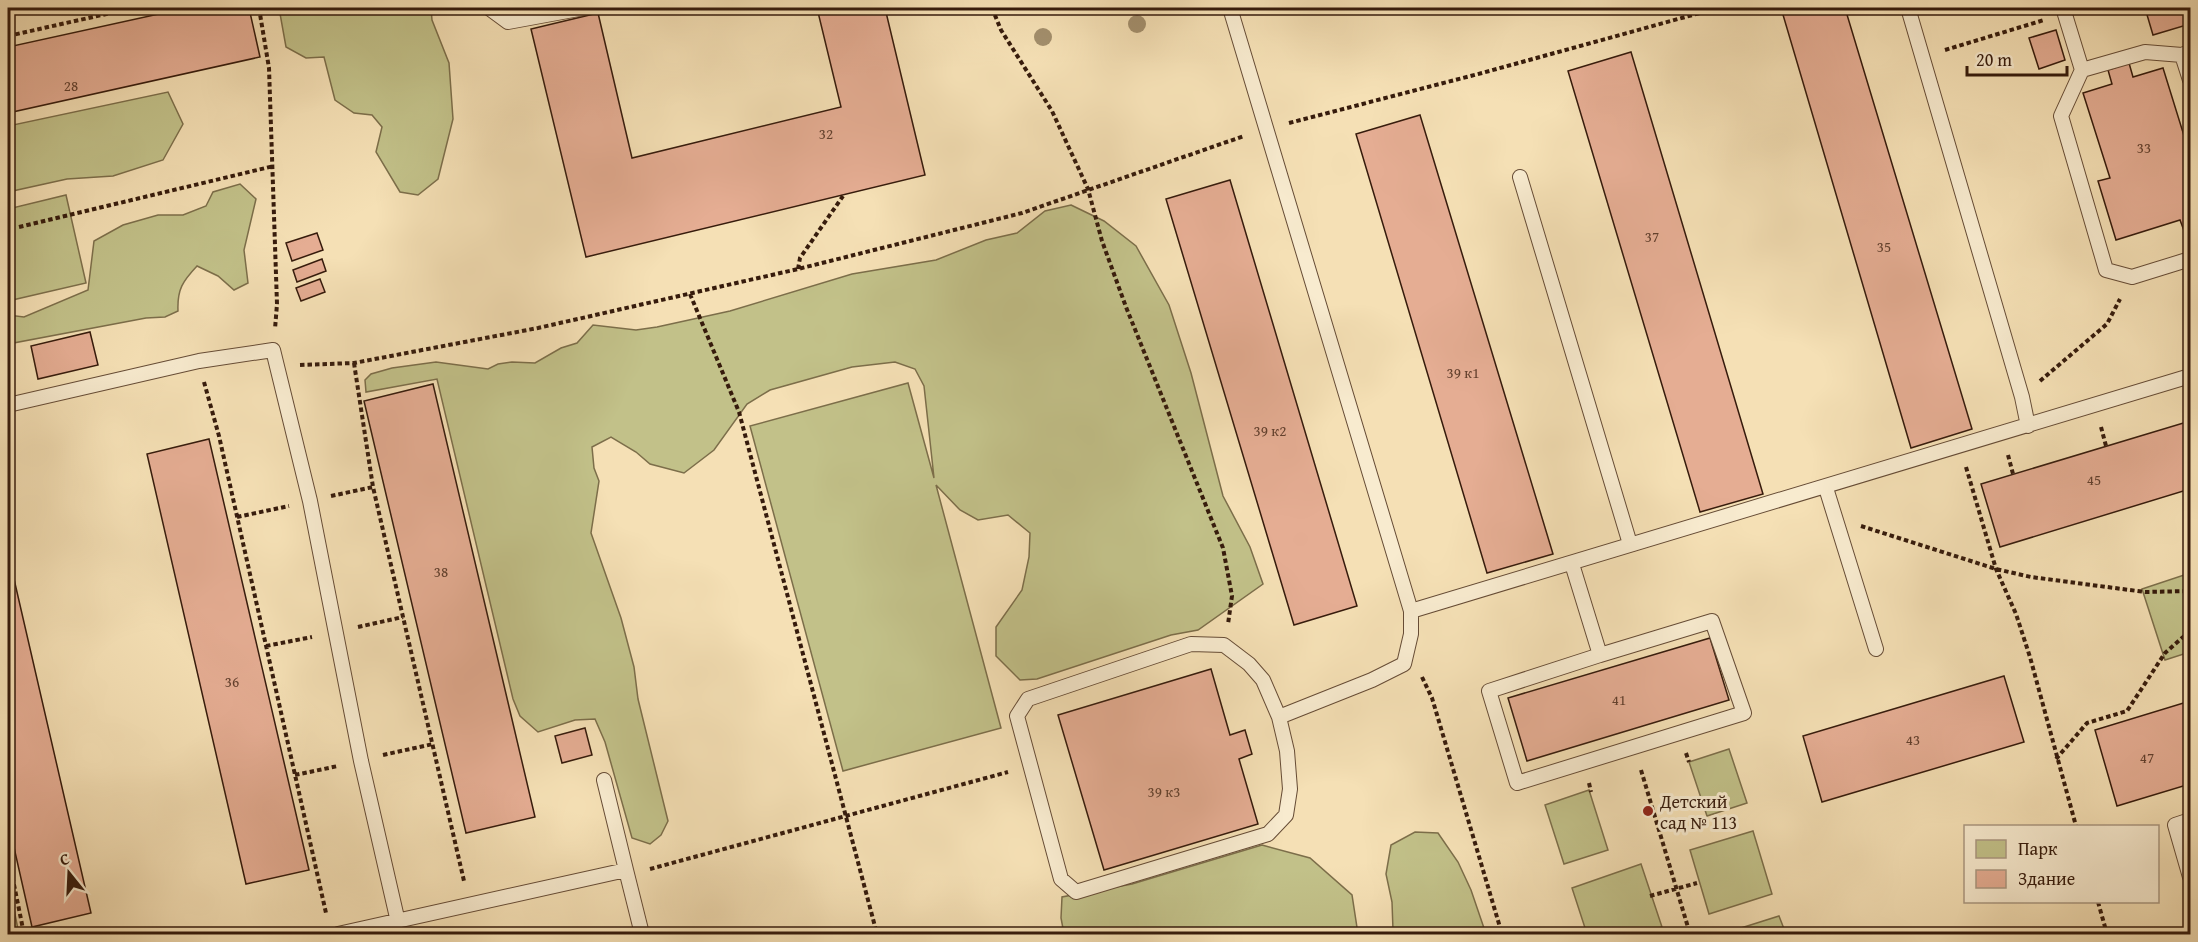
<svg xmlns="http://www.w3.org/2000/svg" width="2198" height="942" font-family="'Gentium Book Plus',serif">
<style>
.green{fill:#c2c189;stroke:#7c6e4a;stroke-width:1.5}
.building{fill:#e5ad93;stroke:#361b0c;stroke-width:1.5}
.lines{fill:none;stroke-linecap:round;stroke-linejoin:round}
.service-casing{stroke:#664c36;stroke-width:16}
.path{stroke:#361b0c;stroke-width:4;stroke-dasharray:4.5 3;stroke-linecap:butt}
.service{stroke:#f8ebcf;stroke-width:14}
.tree{fill:#a38f6d}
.poi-dot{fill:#8f2418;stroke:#f8ebcf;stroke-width:2}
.labels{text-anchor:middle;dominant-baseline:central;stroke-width:6;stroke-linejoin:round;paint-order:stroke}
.number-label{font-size:15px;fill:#62402e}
.poi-label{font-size:18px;fill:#361b0c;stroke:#f8ebcf;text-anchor:start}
</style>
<rect width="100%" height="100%" fill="#f5e0b5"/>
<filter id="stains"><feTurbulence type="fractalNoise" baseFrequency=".00333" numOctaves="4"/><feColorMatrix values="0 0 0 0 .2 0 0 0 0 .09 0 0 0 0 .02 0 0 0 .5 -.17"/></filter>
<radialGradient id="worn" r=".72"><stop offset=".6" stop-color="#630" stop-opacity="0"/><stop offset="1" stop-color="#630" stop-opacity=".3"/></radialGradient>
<!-- green -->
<path class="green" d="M279,8h152l1,12 17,43 4,56 -15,60 -20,16 -18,-3 -24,-40 6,-25 -10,-12 -18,-2 -19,-13 -11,-43 -18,1 -20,-11z
M168,92l15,32 -20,36 -50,16 -46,3 -59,13v-66z
M240,184l16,15 -12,51 4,33 -14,7 -16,-14 -21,-10c-14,15 -20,23 -19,45l-13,6 -19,1 -138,26v-29l16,2 64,-27 6,-49 29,-16 35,-10h25l23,-9 7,-14z
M66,195l20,88 -78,18v-92z
M1071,205l33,16 32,25 33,59 22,68 32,123 27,51 13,37 -65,46 -27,5 -134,44 -17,1 -24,-24v-29l26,-37 7,-33 1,-24 -22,-18 -30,5 -18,-10 -24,-25 65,243 -158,43 -93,-345 158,-43 26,95 -10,-92 -9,-17 -20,-7 -43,5 -82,23 -23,14 -33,46 -30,23 -34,-9 -14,-12 -25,-15 -19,10 2,21 5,13 -8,52 30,85 13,49 4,32 30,122 -7,14 -11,9 -18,-6 -27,-96 -10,-23 -20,1 -37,12 -18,-16 -7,-17 -76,-320 -71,13 -1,-12 6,-6 21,-6 44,-6 52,7 10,-5 14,-2 23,1 26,-15 16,-5 16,-18 43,5 21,-3 73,-16 122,-37 84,-14 50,-20 31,-7 28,-22z
M2190,573v79l-25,8 -23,-71z
M1729,749l18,54 -40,13 -18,-54z
M1589,790l19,60 -44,14 -19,-59z
M1753,831l19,63 -63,20 -19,-64z
M1415,832l23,1 20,29 13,28 15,44h-96l3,-4 -1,-28 -6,-28 5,-29z
M1262,845l48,13 42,37 6,39h-294l-3,-16 1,-21 70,-13z
M1641,864l21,63 -22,7h-53l-15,-46z
M8,880l11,54h-11z
M1779,916l7,18h-64z"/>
<!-- building -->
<path class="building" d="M186,8h63l11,49 -252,56v-66z
M817,8h68l40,167 -339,82 -55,-228 67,-16 34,145 209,-51z
M1781,8h64l127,421 -61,19z
M2145,8h45v16l-37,11z
M2056,30l9,30 -26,9 -10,-31z
M1631,52l132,442 -63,18 -132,-441z
M2129,63l4,14 30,-9 27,87v80l-4,1 -6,-16 -64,20 -18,-59 12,-3 -27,-85 29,-9 -4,-14z
M1420,115l133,439 -66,19 -131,-439z
M1230,180l127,426 -63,19 -128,-426z
M317,233l6,17 -31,11 -6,-18z
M322,259l4,12 -29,11 -4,-12z
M320,279l5,13 -24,9 -5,-13z
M90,332l8,33 -60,14 -7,-33z
M433,384l102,433 -69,16 -102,-432z
M2190,421v68l-190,58 -19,-63z
M209,439l100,431 -63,14 -99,-430z
M8,553l83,360 -59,14 -24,-106z
M1710,638l19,62 -202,61 -19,-63z
M1211,669l19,66 15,-5 7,24 -13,5 19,65 -154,46 -46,-155z
M2004,676l20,66 -202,60 -19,-66z
M2190,701v83l-73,22 -22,-76z
M585,728l7,27 -30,8 -7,-27z"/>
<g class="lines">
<defs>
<path id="service" d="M489,8l19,14 76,-14
M1230,8l181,603v23l-7,30 -32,16 -93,37
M1908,8l114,389 6,29
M2063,8l19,62 -21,46 45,154 26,7 58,-18
M2189,52l-7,3 8,25
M2082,70l63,-18 37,3
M1520,177l110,367
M8,405l191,-44 74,-11 37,151 51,260 37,161
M1826,488l50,161
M1572,564l28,91 -111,36 28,92 227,-70 -32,-92 -112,34
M1411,611l779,-235
M1191,644l33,1 25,19 14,16 16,37 8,34 3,38 -4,26 -18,19 -192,58 -15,-13 -44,-163 11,-17z
M604,780l22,90
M2190,820l-15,5 15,52
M338,934l288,-64 16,64"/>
</defs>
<!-- service casing -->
<use href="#service" class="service-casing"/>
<!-- path -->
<path class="path" d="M259,8l10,60 8,236 -2,25
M992,8l9,22 51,81 36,78 14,52 24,66 97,241 9,48 -4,28
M8,9l5,26
M8,36l125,-28
M1945,50l99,-30
M1289,123l193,-50 236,-65
M19,227l255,-61
M798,269l2,-11 43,-62
M690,294l49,118 138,522
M354,363l19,124 91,394
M300,365l54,-2 184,-35 260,-59 224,-56 222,-77
M2040,381l67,-57 13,-25
M204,382l15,54 107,477
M2101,427l5,19
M2008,455l5,19
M1966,467l30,102 20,45 14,43 46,169
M331,496l42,-9
M237,517l52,-11
M1861,526l135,43 35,8 114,15 45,-1
M358,627l45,-10
M266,646l46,-9
M1422,677l10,21 70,236
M1686,753l3,9
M383,755l50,-11
M2056,759l31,-36 40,-12 38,-58 25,-22
M1641,770l49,164
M295,775l43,-9
M1589,783l2,9
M8,855l16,79
M650,869l358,-97
M1650,896l47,-13
M2098,902l9,32"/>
<!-- service -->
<use href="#service" class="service"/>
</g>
<!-- trees -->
<g class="tree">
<circle cx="1137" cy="24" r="9"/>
<circle cx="1043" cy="37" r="9"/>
</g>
<!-- markers -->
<circle class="poi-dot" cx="1648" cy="811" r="6"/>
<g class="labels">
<!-- number labels -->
<g class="number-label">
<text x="71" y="85">28</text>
<text x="826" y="133">32</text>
<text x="2144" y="147">33</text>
<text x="1652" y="236">37</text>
<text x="1884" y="246">35</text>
<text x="1463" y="372">39 к1</text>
<text x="1270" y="430">39 к2</text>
<text x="2094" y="479">45</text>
<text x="441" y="571">38</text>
<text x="232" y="681">36</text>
<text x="1619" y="699">41</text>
<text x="1913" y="739">43</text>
<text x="2147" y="757">47</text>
<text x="1164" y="791">39 к3</text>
</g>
<!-- poi labels -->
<g class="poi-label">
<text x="1660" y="801">Детский<tspan x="1660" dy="21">сад № 113</tspan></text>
</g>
</g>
<!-- margin -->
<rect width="2198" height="942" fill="none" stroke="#f5e0b5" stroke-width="30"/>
<rect x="9" y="9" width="2180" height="924" fill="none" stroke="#361b0c" stroke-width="3"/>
<rect x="15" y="15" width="2168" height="912" fill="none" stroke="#361b0c" stroke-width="1.5"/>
<!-- legend -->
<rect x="1964" y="825" width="195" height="78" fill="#f8ebcf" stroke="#aa9881" stroke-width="1.5"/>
<rect x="1976" y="840" width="30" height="18" fill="#c2c189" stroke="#aa9881" stroke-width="1.5"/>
<text x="2018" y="855" font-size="18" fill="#361b0c">Парк</text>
<rect x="1976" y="870" width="30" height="18" fill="#e5ad93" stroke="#aa9881" stroke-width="1.5"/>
<text x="2018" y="885" font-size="18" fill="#361b0c">Здание</text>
<!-- north arrow -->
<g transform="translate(69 873) rotate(342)" stroke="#f8ebcf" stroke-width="4.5" paint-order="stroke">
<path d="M0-4.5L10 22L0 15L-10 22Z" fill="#361b0c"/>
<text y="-9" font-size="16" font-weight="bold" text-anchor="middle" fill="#361b0c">С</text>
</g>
<!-- scale -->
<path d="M1967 66v9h100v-9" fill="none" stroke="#361b0c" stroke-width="3"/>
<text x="1976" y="66" font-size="18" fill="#361b0c" stroke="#f8ebcf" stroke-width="4.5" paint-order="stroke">20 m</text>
<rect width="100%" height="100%" filter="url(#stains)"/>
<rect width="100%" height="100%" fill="url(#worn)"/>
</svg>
